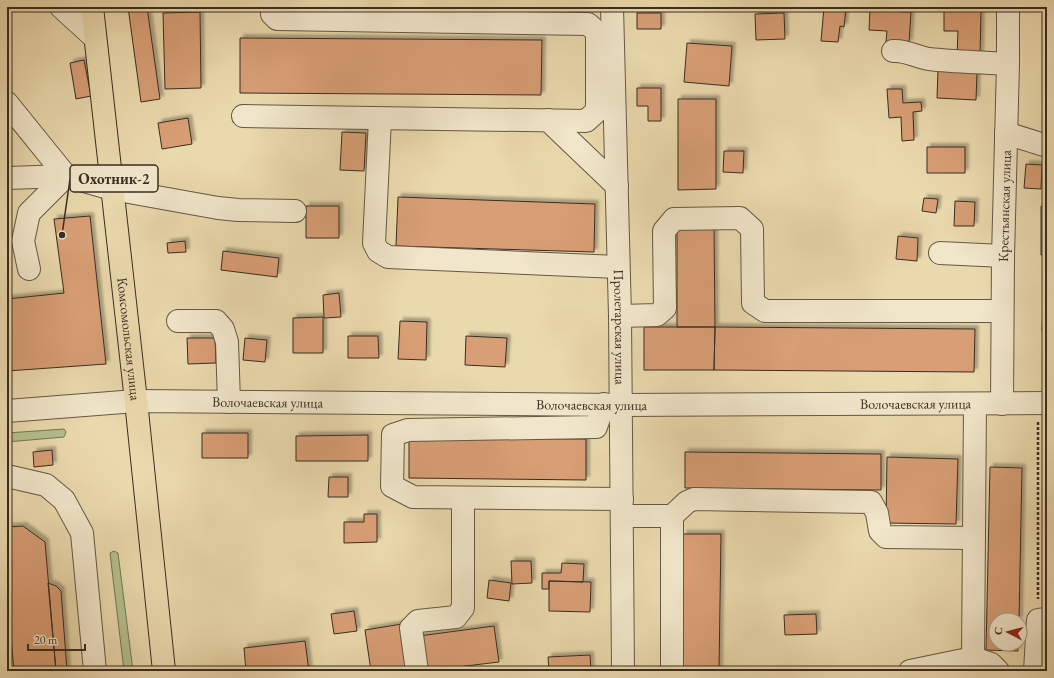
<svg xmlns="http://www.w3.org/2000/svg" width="1054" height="678" font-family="'EB Garamond',serif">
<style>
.green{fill:#b4c08d;stroke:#767658}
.building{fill:#d89e74;stroke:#382d22;filter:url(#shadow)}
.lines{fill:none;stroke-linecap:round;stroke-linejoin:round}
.minor-casing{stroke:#645845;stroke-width:24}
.major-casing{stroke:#382d22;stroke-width:24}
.path{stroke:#382d22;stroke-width:2.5;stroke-dasharray:3 2;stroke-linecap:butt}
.minor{stroke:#f1e6ca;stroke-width:22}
.major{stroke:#ead9ad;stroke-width:22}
.labels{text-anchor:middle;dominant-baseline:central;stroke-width:3;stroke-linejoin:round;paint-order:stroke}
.street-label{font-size:14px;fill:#382d22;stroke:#f1e6ca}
.leader{fill:none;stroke:#382d22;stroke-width:1.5}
.callout-dot{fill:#382d22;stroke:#f1e6ca;stroke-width:1.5}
.callout{fill:#f1e6ca;stroke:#382d22;stroke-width:1.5}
.callout-label{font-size:15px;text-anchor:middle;font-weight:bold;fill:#382d22}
</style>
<defs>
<filter id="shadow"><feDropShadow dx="3.5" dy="-3.5" stdDeviation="1" flood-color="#0004"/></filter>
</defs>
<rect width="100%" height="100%" fill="#ead9ad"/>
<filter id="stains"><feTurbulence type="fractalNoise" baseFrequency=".005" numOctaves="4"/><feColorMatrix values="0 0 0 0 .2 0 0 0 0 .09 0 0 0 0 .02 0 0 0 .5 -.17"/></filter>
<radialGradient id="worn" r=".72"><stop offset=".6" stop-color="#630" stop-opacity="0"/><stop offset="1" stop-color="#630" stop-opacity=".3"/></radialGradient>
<!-- green -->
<path class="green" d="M64,429l2,3 -2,5 -57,5v-9z
M114,551l4,2 15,118h-9l-14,-118z"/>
<!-- building -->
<path class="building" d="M128,7h19l13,92 -19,3z
M824,7l22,1 -2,19 -4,-1 -2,16 -17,-1z
M887,7h14v5h10l-2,31 -23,-1 1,-11 -18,-1 1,-20 16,1z
M944,9l37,1 -1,46h-23l1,-25h-14z
M200,12l1,76 -36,1 -2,-76z
M637,13h24v16h-24z
M784,13l1,26 -29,1 -1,-26z
M240,38l302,2 -1,55 -301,-2z
M687,43l45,3 -3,40 -45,-4z
M84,60l7,36 -15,3 -6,-36z
M938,70l39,2 -1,28 -39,-2z
M637,88h24v33h-13v-15h-11z
M887,89h15l1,14 18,-1 1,9 -9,1 1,28 -12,1 -1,-24 -12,1z
M678,99h38v90l-38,1z
M188,118l4,26 -30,5 -4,-26z
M342,132l24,1 -2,38 -24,-1z
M927,147h38v26h-38z
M724,151h20l-1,22 -20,-1z
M1026,164l16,1 -1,24 -17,-1z
M398,197l197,7 -1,48 -198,-6z
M924,198l14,1 -2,14 -14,-2z
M955,201l20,1 -1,24h-20z
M306,206h33v32h-33z
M1041,206h6v49h-6z
M90,216l16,148 -99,7v-72l57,-6 -10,-74z
M677,226h37l1,101h-38z
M898,236l20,2 -1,23 -21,-2z
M185,241l1,11 -18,1 -1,-10z
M223,251l56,7 -2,19 -56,-7z
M1044,282h3v49h-5z
M339,293l2,24 -17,1 -1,-23z
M323,317v36h-30v-35z
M400,321l27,1 -1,38 -28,-1z
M644,327h71l-1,43h-70z
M715,327l260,2 -1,43 -260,-2z
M348,336h30l1,22h-31z
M466,336l41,2 -2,29 -40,-2z
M187,338h28l1,25 -28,1z
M245,338l22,2 -2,22 -22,-2z
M202,433h46v25h-46z
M368,435v26h-72v-25z
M409,438l177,1v41l-177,-2z
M52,450l1,15 -19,2 -1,-15z
M685,452l196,2v36l-196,-2z
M887,457l71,2 -2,65 -70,-1z
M990,467l32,1 -3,152h-23v24h22v7l-32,-1z
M329,477h19v20h-20z
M364,514h13v28l-33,1v-21h20z
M23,526l22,16 11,129h-42l-7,-80v-64z
M683,534h38l-2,137h-38z
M511,561h20l1,22 -20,1z
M562,563l22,1 -1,18 -34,-1v8h-7v-16h19z
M489,580l22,3 -2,18 -22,-3z
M549,581l42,1 -1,30 -41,-1z
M48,583l8,3 5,5 6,80h-11z
M354,611l3,20 -23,3 -3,-20z
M816,614l1,20 -32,1 -1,-20z
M402,624l6,47h-37l-6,-41z
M494,626l5,36 -75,9 -5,-35z
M305,641l4,30h-63l-2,-23z
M590,655l1,16h-42l-1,-14z"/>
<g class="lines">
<defs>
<g id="minor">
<path d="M61,7l34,31"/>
<path id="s1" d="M612,7l8,309 3,355"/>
<path d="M893,51c14,-1 23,6 36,8 26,3 53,3 79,5"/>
<path d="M7,103l59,73"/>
<path d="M243,116l343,5 11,-10v-79l-9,-8 -311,-5 -5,-5v-7"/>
<path d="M380,119l-6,124 4,8 10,6 230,10"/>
<path d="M548,120l69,66"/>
<path d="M1006,133l41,13"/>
<path d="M7,178l59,-2 46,13 106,19 20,2 57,1"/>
<path d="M940,253l63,3"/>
<path d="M29,269l-6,-28 6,-28 37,-37"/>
<path d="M620,316l37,-1 8,-7 -1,-77 10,-12 66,-1 12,11 1,74 12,8h237"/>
<path d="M178,321h38l7,8 4,13 2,60"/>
<path d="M604,404l-8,23 -188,3 -15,5 -1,51 21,11 209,2"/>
<path id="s2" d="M1002,404l1,-148 5,-192v-57"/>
<path id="s3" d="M7,411l129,-10 485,4 426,-2"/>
<path d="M7,476l39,9 18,15 18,33 13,138"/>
<path d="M622,516h50l15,-14 7,-3 177,3 6,11 3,18 6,6 88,1"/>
<path d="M672,516v155"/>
<path d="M973,658l18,6 7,7"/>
<path d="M417,671l-6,-43 7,-7 38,-4 7,-9v-110"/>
<path d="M910,671l63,-13 2,-254"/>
<path d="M1035,671l3,-51 9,-1"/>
</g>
<g id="major">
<path id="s4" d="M92,7l44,394 28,270"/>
</g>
</defs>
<!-- minor casing -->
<use href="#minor" class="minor-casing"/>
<!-- major casing -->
<use href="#major" class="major-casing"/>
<!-- path -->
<path class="path" d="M1038,422v177"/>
<!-- minor -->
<use href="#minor" class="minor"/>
<!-- major -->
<use href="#major" class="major"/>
</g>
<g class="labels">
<!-- street labels -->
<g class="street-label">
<text stroke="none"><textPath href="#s2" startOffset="198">Крестьянская улица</textPath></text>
<text stroke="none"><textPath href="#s1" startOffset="320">Пролетарская улица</textPath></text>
<text stroke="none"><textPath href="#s4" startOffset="334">Комсомольская улица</textPath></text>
<text stroke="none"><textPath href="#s3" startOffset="261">Волочаевская улица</textPath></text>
<text stroke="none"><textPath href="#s3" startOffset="585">Волочаевская улица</textPath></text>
<text stroke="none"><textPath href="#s3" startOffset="909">Волочаевская улица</textPath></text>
</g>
</g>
<!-- callouts -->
<path class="leader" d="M62 235L70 179"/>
<circle class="callout-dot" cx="62" cy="235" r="4"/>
<rect class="callout" x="70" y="165" width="88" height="27" rx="4"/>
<g class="callout-label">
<text x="114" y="184">Охотник-2</text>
</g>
<!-- margin -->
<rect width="1054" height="678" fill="none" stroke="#ead9ad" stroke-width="24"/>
<rect x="8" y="8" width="1038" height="662" fill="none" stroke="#382d22" stroke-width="2"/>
<rect x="12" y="12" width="1030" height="654" fill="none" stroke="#382d22"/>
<!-- north arrow -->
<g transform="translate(1008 632) rotate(277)"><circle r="19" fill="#f1e6ca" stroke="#a79c87"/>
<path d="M0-3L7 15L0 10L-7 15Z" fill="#8f2418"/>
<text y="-6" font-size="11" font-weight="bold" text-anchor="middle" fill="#382d22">С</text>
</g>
<!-- scale -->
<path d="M28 644v6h57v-6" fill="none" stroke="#382d22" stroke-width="2"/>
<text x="34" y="644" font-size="12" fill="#382d22" stroke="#f1e6ca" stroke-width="3" paint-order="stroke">20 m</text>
<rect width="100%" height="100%" filter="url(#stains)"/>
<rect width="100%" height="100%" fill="url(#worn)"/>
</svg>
